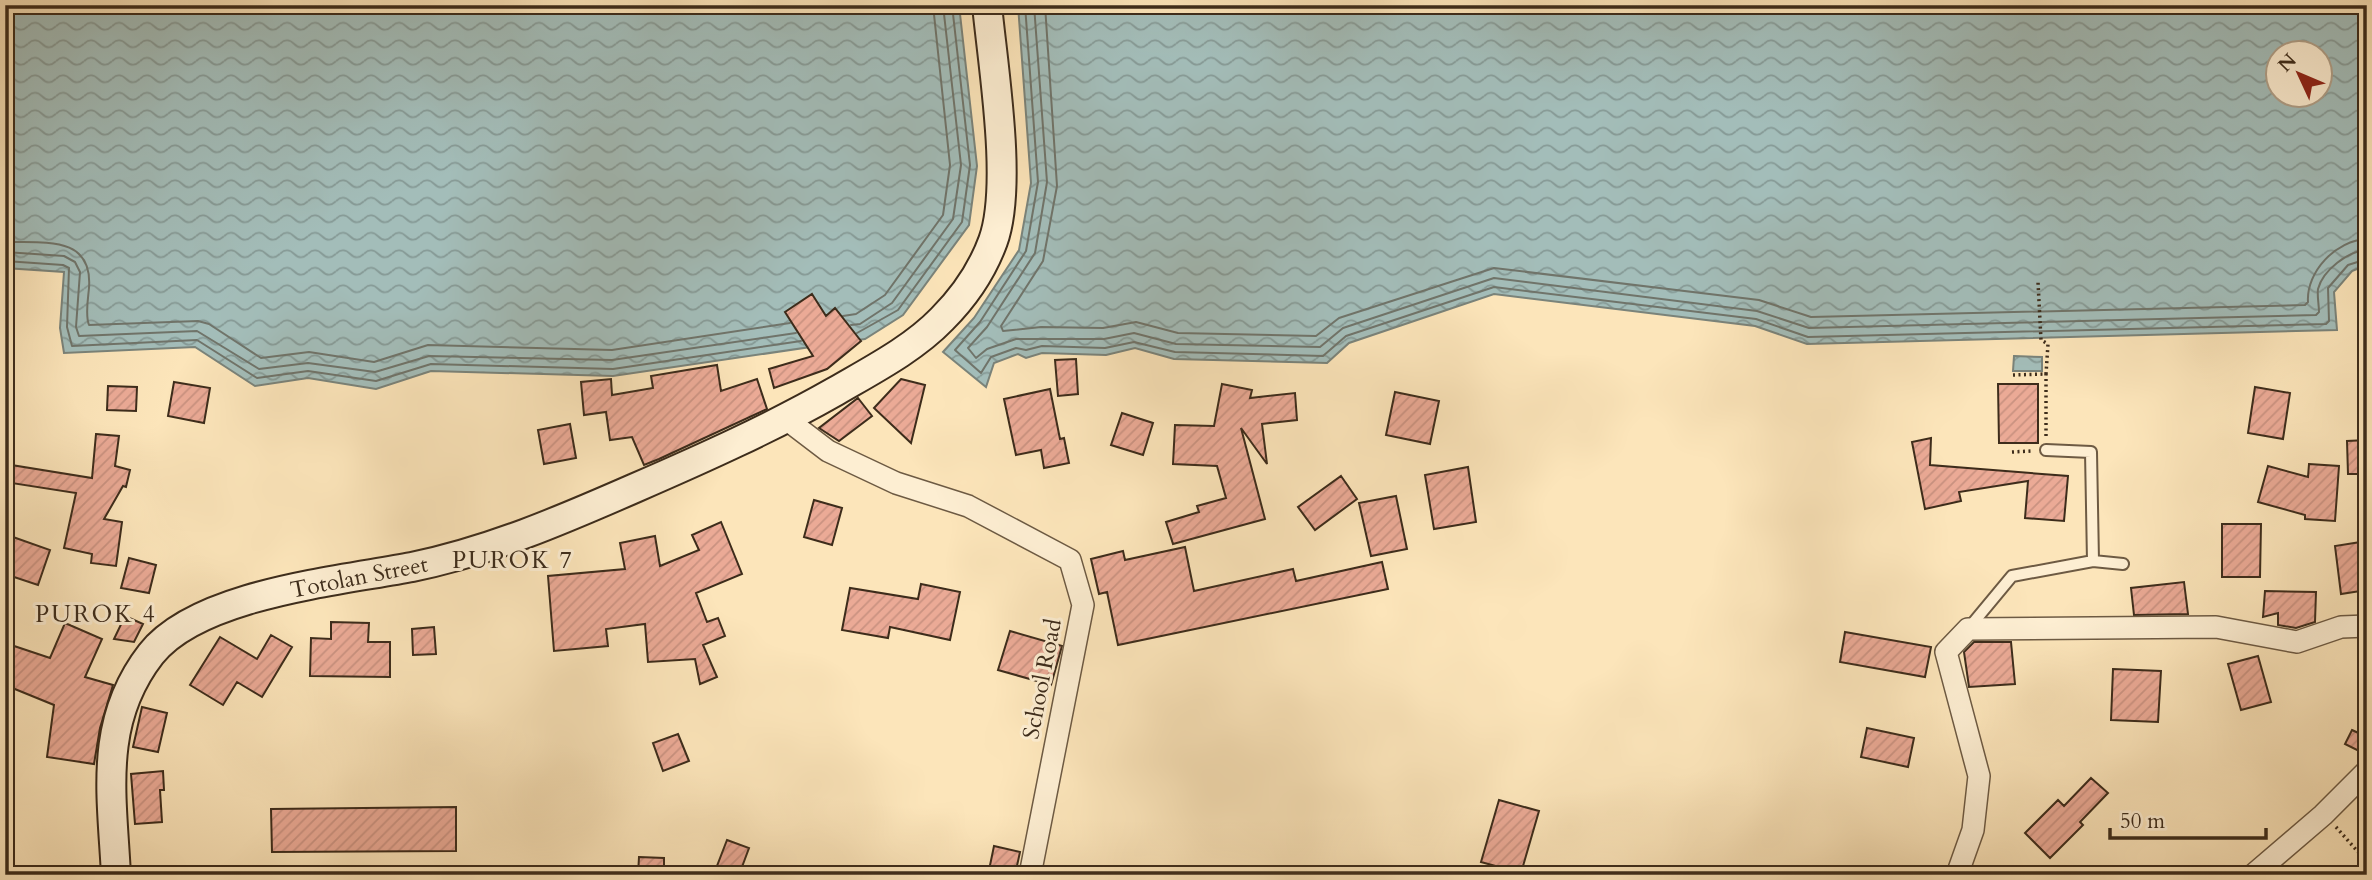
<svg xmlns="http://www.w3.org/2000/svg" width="2372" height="880" font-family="Cardo,serif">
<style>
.water{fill:url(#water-waves);stroke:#7a837a;stroke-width:2;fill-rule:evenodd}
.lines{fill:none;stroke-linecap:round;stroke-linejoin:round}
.shore{stroke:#70746a;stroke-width:2}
.building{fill:url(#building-hatch);stroke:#3d2c1b;stroke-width:2}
.service-casing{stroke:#6d5a43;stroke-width:14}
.minor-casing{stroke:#6d5a43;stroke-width:24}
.secondary-casing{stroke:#3d2c1b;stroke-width:32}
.path{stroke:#3d2c1b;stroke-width:3.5;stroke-dasharray:2 3.5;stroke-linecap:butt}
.service{stroke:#fdeed2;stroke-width:10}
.minor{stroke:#fdeed2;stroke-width:21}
.secondary{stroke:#fdeed2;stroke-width:28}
.labels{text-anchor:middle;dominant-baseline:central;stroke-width:6;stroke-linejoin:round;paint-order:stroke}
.street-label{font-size:23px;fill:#3d2c1b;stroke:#fdeed2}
.neighbourhood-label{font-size:24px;letter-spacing:2px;fill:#3d2c1b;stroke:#fdeed2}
</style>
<defs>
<pattern id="water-waves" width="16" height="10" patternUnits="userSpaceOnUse" patternTransform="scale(1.75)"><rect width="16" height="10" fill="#a3bdb9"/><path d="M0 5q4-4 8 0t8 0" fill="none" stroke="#869a96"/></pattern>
<pattern id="building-hatch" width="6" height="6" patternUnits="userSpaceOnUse" patternTransform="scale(1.75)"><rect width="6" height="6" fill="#ebaa96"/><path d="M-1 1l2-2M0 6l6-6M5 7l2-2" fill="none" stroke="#ca9281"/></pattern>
</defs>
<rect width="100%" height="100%" fill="#fce5ba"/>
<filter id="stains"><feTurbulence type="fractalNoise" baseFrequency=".00286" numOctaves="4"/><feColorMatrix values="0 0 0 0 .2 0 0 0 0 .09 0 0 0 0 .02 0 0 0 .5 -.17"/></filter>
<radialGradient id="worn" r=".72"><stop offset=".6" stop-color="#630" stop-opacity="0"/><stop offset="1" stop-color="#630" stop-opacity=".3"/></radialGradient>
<!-- water -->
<path class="water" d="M5,5h954l18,161 -8,59 -66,90 -38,24 -252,37 -182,-5 -55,18 -68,-11 -53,8 -60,-39 -131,6 -4,-25 4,-56 -59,-4z
M1018,5h1349v260l-15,6 -18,21 3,38 -530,14 -52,-18 -261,-32 -145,49 -22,20 -153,-4 -39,-11 -29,7 -64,-2 -16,5 -8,-4 -24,9 -8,24 -43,-35 31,-34 45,-68 12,-67zM2278,52h42v42h-42z
M2014,356l28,1v14h-29z"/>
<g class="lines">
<!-- shore -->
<path class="shore" d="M1025,5l13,177 -12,69 -46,71 -25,28 26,23 10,-16 25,-9 10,2 16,-4 63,2 29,-6 41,10 148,4 23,-20 148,-49 262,32 52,18 518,-13 3,-3 -1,-33 20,-23 19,-6
M1034,5l13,177 -12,71 -48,74 -19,21 8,10 11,-9 29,-10h88l30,-6 42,11 144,3 23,-19 151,-50 263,33 52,17 507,-13 3,-3c0,-7 -2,-16 -1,-23 5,-19 30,-38 49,-39
M1045,5l12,181 -14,75 -42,65 2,5 38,-4 62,1 33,-6 42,11 138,3 23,-18 155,-50 265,32 52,17 494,-12 3,-3c-2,-30 28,-62 59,-63
M5,242c39,1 88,-7 84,46 -1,11 -4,27 0,37l109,-4 11,3 52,34 48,-6 65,10 54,-17 184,5 178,-27
M5,252l59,4 11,6 5,10 -4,55 3,9 118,-5 62,38 49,-6 67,9 54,-16 183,4 184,-27
M5,261l58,4 6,3 -2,59 5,19 125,-6 60,38 51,-7 68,10 55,-17 182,5 188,-28
M843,316l13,-2 29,-19 58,-80 7,-50 -17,-160
M851,325l9,-1 32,-21 61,-84 8,-54 -18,-160
M857,333l41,-23 64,-88 8,-57 -18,-160"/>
</g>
<!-- building -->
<path class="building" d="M812,294l14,22 9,-8 26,33 -34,28 -53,19 -5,-19 44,-13 -28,-44z
M1076,359l2,35 -20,2 -3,-36z
M717,365l4,26 36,-12 10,30 -108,50 -15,6 -12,-28 -22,3 -4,-28 -22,3 -3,-33 30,-3 1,16 41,-7 -2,-12z
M901,379l24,6 -14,58 -37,-35z
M174,382l36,6 -6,35 -36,-7z
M1222,384l30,6 -2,8 45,-5 2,27 -35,4 5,40 -26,-36 24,91 -92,25 -7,-22 33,-10 -2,-6 29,-8 -9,-32 -44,-2 2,-39 39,1z
M1998,384h40v59h-39z
M108,386l29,1 -1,24 -29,-1z
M2255,387l35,6 -7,46 -35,-6z
M1050,389l10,50 4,-1 5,25 -25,5 -3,-18 -25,5 -12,-56z
M1395,392l44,9 -9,43 -44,-9z
M858,398l14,18 -33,25 -20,-13z
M1122,413l31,10 -10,32 -32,-10z
M570,424l6,34 -32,6 -6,-34z
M96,434l23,2 -4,30 15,4 -4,17 -3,-1 -19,33 18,3 -6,44 -25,-3 1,-9 -28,-6 12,-55 -71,-11v-18l87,14z
M1931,438l-1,27 138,11 -4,45 -39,-3 3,-37 -69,11 2,9 -36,8 -13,-67z
M2367,440v34h-19l-1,-33z
M2309,464l30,2 -4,55 -30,-2v-4l-47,-13 10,-36 40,11z
M1468,467l8,55 -42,7 -9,-54z
M1341,476l16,23 -42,31 -17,-23z
M1396,496l11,53 -36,7 -12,-53z
M814,500l28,8 -10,37 -28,-8z
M721,522l21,52 -46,19 11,29 11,-4 7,18 -22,9 14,32 -17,7 -5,-25 -47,3 -3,-38 -39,5 2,17 -54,5 -6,-75 77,-7 -5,-26 35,-7 5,30 39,-16 -7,-15z
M2222,524h39l-1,53h-38z
M13,537l37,13 -12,35 -33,-11v-15z
M2367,541v49l-26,4 -6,-48z
M1185,547l9,44 99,-22 3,12 86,-19 6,27 -270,56 -11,-53 -8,2 -8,-35 32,-8 2,9z
M129,558l27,7 -7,28 -28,-5z
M2184,582l4,32 -54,1 -3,-27z
M921,584l39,8 -10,48 -60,-13 -2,11 -46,-8 8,-42 68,11z
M2265,591l51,1 -1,30 -19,6 -18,-3v-12l-15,4z
M125,616l18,8 -9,18 -20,-3z
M331,622l38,1 -1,19h22v35l-80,-1 1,-38 20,1z
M65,623l37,16 -17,38 28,8 -13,43 -6,36 -47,-7 7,-52 -49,-20v-42l45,15z
M434,627l2,27 -23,1 -1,-26z
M1010,631l52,15 -11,39 -53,-15z
M1845,632l86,15 -6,30 -85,-15z
M271,635l21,12 -30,50 -25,-15 -14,23 -33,-20 30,-48 37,22z
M1974,642h37l4,42 -46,3 -5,-35z
M2258,656l13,46 -30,8 -13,-46z
M2113,669l48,2 -3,51 -47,-2z
M142,707l25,6 -9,39 -25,-5z
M1867,728l47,10 -6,29 -47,-10z
M2352,730l15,7v18l-22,-11z
M678,734l11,27 -26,10 -10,-28z
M163,771l1,19h-4l2,32 -27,2 -4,-50z
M2091,778l17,15 -28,29 3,3 -33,33 -25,-25 33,-33 6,6z
M1499,800l40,11 -18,62 -40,-11z
M456,807v44l-184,1 -1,-43z
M727,840l22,8 -10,27 -22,-9z
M994,846l26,6 -5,23h-27z
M639,857l25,1v17h-26z"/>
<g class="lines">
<defs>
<path id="service" d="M2046,450l45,2 2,109
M1968,629l44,-53 81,-15 30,3"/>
<path id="minor" d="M786,419l42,32 68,32 72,23 102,54 13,45 -53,270
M1957,875l16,-45 6,-54 -33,-124 22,-23 248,-2 81,15 44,-15 26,-1
M2253,875l70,-60 44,-44"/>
<path id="secondary" d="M116,875c-4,-80 -18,-153 35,-221 47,-60 188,-73 261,-87 78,-16 150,-47 223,-79 69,-30 136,-60 201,-97 36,-21 77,-42 106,-72 23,-23 40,-48 51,-78 20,-55 0,-174 -6,-236"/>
</defs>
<!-- service casing -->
<use href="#service" class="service-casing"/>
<!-- minor casing -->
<use href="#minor" class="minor-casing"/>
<!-- secondary casing -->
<use href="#secondary" class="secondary-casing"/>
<!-- path -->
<path class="path" d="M2013,375l33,-1 2,-30 -7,-4 -3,-58
M2046,436v-62
M2012,452l19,-1
M2336,827l31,35"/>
<!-- service -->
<use href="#service" class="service"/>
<!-- minor -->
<use href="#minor" class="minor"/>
<!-- secondary -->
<use href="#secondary" class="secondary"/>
</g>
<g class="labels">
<!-- street labels -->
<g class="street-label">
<text transform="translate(359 577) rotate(-11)">Totolan Street</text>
<text transform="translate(1042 679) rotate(-79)">School Road</text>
</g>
<!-- neighbourhood labels -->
<g class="neighbourhood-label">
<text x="513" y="560">PUROK 7</text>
<text x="96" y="614">PUROK 4</text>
</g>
</g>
<!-- margin -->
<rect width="2372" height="880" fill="none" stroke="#fce5ba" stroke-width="28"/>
<rect x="7" y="7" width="2358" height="866" fill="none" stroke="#3d2c1b" stroke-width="3.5"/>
<rect x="14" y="14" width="2344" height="852" fill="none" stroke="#3d2c1b" stroke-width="2"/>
<!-- north arrow -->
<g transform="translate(2299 74) rotate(314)"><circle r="33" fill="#fdeed2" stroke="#b0a089" stroke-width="2"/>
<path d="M0-5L12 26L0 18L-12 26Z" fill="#8f2418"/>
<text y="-10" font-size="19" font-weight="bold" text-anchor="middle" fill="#3d2c1b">N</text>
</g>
<!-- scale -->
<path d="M2110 828v10h156v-10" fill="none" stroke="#3d2c1b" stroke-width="3.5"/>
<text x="2120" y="828" font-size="21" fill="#3d2c1b" stroke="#fdeed2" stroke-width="5" paint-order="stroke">50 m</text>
<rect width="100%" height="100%" filter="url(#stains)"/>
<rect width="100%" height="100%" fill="url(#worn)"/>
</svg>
